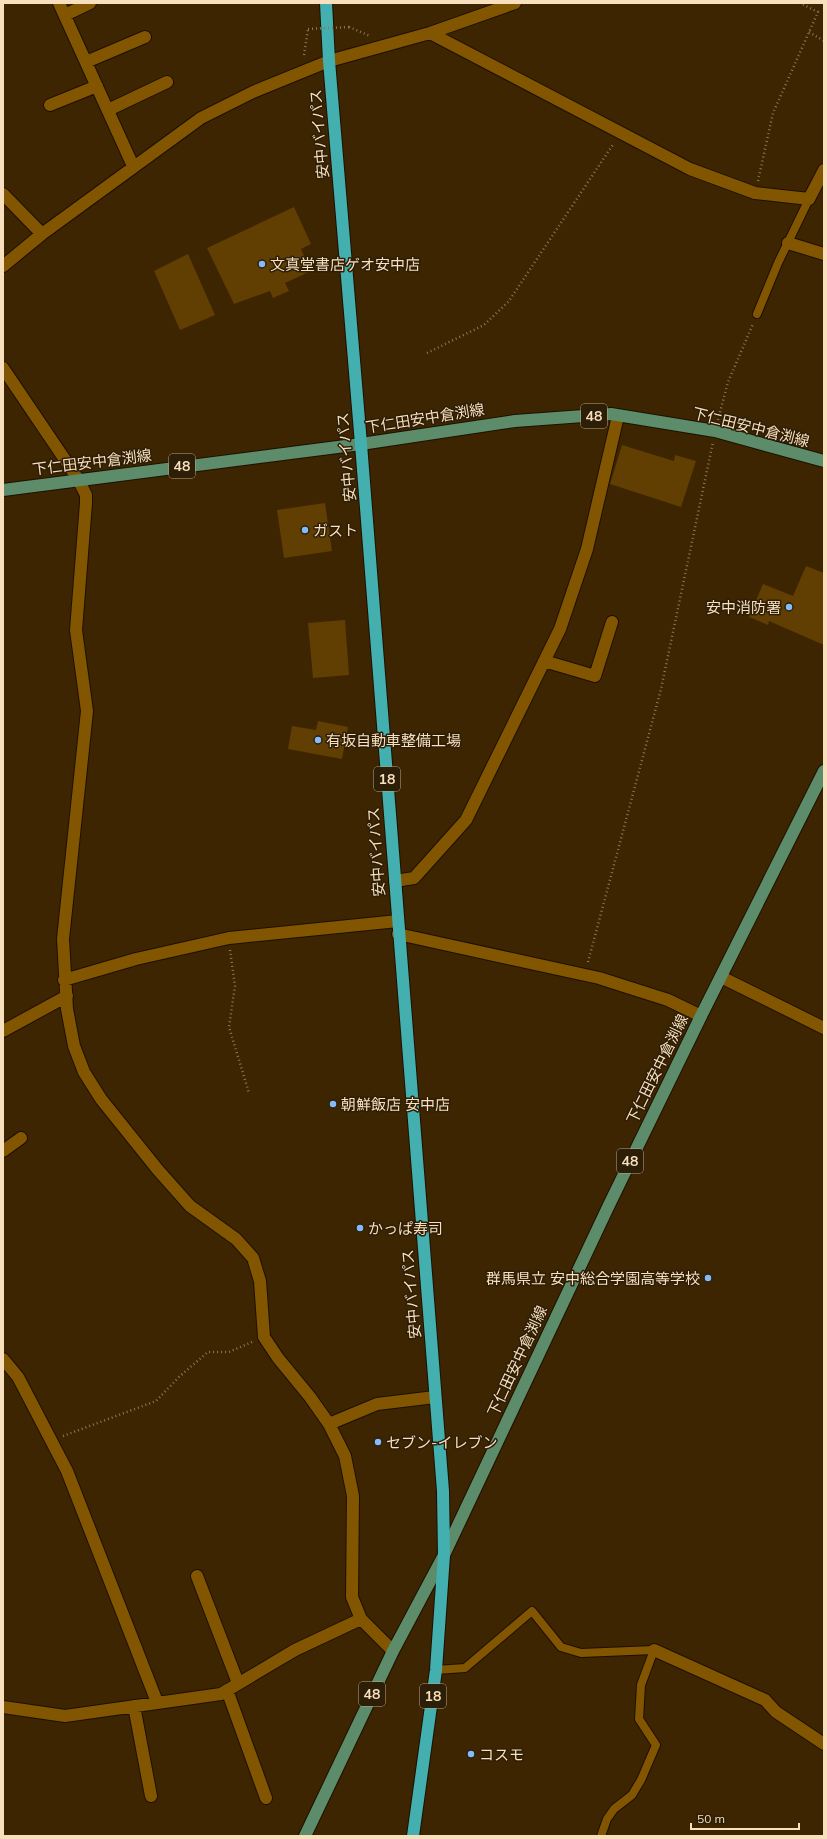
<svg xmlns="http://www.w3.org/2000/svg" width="827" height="1839" font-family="Mulish,'Noto Sans JP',sans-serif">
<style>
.building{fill:#613f02}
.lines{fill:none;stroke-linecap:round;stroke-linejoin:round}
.lane-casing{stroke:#1e1000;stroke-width:10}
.street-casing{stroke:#1e1000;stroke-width:14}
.secondary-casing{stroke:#1e1000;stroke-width:14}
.primary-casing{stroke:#1e1000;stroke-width:14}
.highway-casing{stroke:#1e1000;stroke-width:14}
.path{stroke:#8f7753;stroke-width:2.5;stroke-dasharray:1 3;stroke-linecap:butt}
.lane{stroke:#825500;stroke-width:8}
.street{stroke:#825500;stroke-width:12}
.secondary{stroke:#825500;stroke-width:12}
.primary{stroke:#5c8c69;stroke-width:12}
.highway{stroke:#43b0af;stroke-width:12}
.path-bridge{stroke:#8f7753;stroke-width:2.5;stroke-dasharray:1 3;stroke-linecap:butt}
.poi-dot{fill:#86bbfb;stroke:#2d1e08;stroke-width:1.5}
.labels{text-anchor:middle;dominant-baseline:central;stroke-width:3;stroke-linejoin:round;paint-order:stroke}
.shield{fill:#2d1e08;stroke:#bba587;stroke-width:1}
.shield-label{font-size:14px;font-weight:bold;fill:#f8dfbe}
.street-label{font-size:15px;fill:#f8dfbe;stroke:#2d1e08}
.poi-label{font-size:15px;fill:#f8dfbe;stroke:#2d1e08;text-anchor:start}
</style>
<rect width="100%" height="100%" fill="#3c2500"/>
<!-- building -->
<path class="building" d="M294,207l17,37 -10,5 10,22 -26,12 4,8 -16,7 -3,-7 -36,13 -27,-56z
M188,254l27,61 -35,15 -26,-59z
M622,445l52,16 1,-6 21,6 -15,46 -71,-23z
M325,503l7,48 -48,7 -7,-48z
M806,566l18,7v72l-55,-24 -1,4 -19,-8 14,-33 30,12z
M345,620l4,55 -36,3 -5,-55z
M318,721l30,6 -6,32 -54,-10 4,-23 24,4z"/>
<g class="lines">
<defs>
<path id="lane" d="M757,314l21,-51 31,-64
M436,1670l29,-2 67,-57 29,36 20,6 73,-3 -13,35 -2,34 17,26 -15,35 -9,15 -18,14 -7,10 -6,17"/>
<path id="street" d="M59,3l74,163
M65,15l25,-12
M430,33l260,136 65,24 54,6 15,-29
M86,62l59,-25
M50,105l47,-19
M108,110l59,-28
M3,194l39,40
M788,243l36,11
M3,266l39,-32 159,-116 52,-26 76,-31 101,-28 85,-30
M78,479l8,16v8l-10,127 11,81 -24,228 4,70 7,37 10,26 17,27 57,71 32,36 46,33 17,19 7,23 4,56 14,21 32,39 19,27 16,32 8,40 -1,101 9,22 32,32
M544,661l51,15 17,-54
M395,881l19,-3 52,-58 94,-191 27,-80 31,-133
M398,934l201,44 69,22 33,16
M721,977l103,51
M64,980l72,-21 93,-21 169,-17
M3,1031l64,-35
M3,1151l18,-13
M3,1359l15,18 49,94 90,231
M329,1424l48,-20 58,-7
M197,1576l41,107
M654,1650l111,50 11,12 48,32
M227,1690l39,108
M134,1706l17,90
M3,1707l62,9 156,-22 74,-44 66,-31"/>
<path id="secondary" d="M3,368l75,111"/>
<path id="primary" d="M3,490l358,-46 154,-23 96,-7 104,17 109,30
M305,1836l88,-185 51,-96 165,-350 92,-189 123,-245"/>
<path id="highway" d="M326,3l3,58 32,383 82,1047 1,64 -8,115 -23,166"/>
</defs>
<!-- lane casing -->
<use href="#lane" class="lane-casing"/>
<!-- street casing -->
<use href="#street" class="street-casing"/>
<!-- secondary casing -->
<use href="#secondary" class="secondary-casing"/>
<!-- primary casing -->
<use href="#primary" class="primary-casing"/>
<!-- highway casing -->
<use href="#highway" class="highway-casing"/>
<!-- path -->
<path class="path" d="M349,27l21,9
M809,32l15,9
M304,55l4,-26
M758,181l15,-68 45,-101 -18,-9
M427,353l57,-28 25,-24 105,-158
M718,420l10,-38 25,-58
M230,950l5,36 -6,41 20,66
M588,962l73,-273 52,-247
M63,1436l93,-35 24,-25 28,-24h21l23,-10"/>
<!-- lane -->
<use href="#lane" class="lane"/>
<!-- street -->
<use href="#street" class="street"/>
<!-- secondary -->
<use href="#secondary" class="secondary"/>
<!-- primary -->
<use href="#primary" class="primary"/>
<!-- highway -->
<use href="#highway" class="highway"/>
<!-- path-bridge -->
<path class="path-bridge" d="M308,29l41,-2"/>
</g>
<!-- markers -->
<g class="poi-dot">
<circle cx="262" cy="264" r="4"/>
<circle cx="305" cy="530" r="4"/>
<circle cx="789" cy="607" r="4"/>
<circle cx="318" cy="740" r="4"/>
<circle cx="333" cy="1104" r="4"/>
<circle cx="360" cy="1228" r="4"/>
<circle cx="708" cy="1278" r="4"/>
<circle cx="378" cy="1442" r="4"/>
<circle cx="471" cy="1754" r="4"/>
</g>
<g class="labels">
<!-- shield labels -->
<g class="shield">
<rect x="581" y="404" width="26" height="24" rx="3"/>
<rect x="169" y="454" width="26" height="24" rx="3"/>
<rect x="374" y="767" width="26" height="24" rx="3"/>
<rect x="617" y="1149" width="26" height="24" rx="3"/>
<rect x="359" y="1682" width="26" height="24" rx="3"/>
<rect x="420" y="1684" width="26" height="24" rx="3"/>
</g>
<g class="shield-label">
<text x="594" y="416">48</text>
<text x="182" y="466">48</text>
<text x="387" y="779">18</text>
<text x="630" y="1161">48</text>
<text x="372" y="1694">48</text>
<text x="433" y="1696">18</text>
</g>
<!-- street labels -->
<g class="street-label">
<text transform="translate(319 134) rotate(-95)">安中バイパス</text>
<text transform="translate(425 418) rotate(-9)">下仁田安中倉渕線</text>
<text transform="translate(751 427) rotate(14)">下仁田安中倉渕線</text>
<text transform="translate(346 457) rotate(-95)">安中バイパス</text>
<text transform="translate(92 462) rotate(-7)">下仁田安中倉渕線</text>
<text transform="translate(376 852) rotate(-94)">安中バイパス</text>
<text transform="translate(657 1069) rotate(-64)">下仁田安中倉渕線</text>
<text transform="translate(411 1294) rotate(-95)">安中バイパス</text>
<text transform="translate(517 1361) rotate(-65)">下仁田安中倉渕線</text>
</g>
<!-- poi labels -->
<g class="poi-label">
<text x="270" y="264">文真堂書店ゲオ安中店</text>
<text x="313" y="530">ガスト</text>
<text x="781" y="607" text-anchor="end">安中消防署</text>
<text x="326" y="740">有坂自動車整備工場</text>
<text x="341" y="1104">朝鮮飯店 安中店</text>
<text x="368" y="1228">かっぱ寿司</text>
<text x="700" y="1278" text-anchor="end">群馬県立 安中総合学園高等学校</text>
<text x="386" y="1442">セブン-イレブン</text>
<text x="479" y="1754">コスモ</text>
</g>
</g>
<!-- border -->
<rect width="827" height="1839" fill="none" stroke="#f8dfbe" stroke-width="8"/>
<!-- scale -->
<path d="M691 1823v6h108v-6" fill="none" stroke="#f8dfbe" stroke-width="2"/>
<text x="697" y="1823" font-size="12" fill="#f8dfbe" stroke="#2d1e08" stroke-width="3" paint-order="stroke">50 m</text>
</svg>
